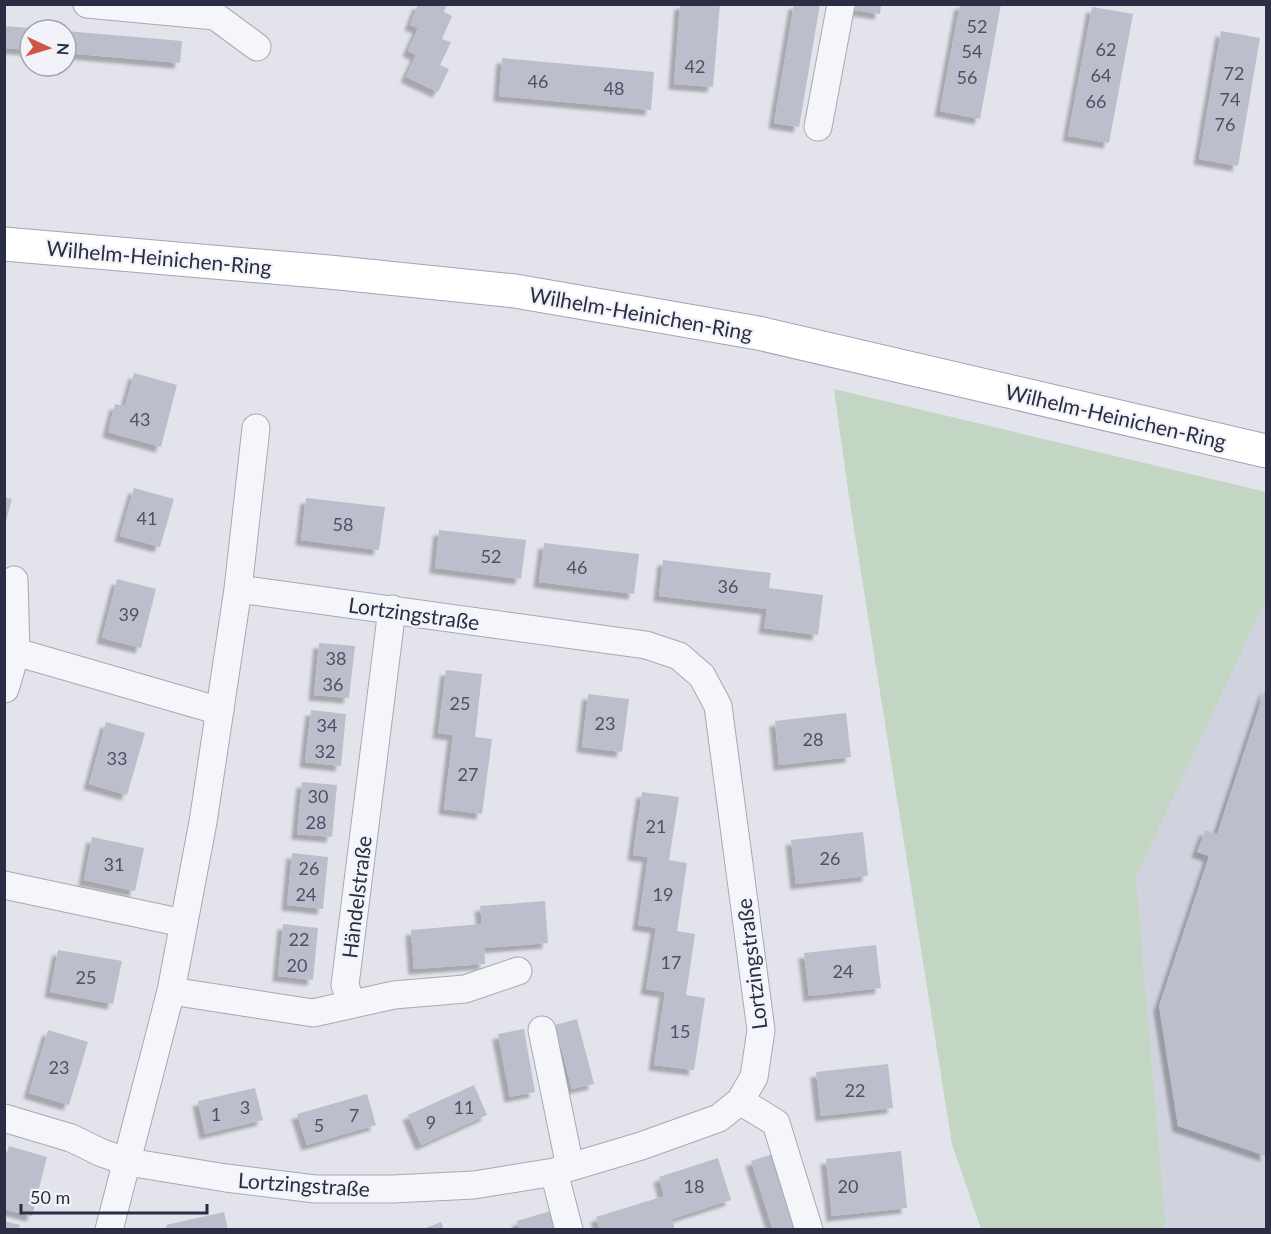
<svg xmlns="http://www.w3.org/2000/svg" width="1271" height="1234" font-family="Lato,sans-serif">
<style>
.built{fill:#d0d2dd}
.green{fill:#c3d5c3}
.building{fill:#bcbecb;filter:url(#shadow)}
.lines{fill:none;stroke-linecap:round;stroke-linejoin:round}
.minor-casing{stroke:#a7a9b5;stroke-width:29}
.major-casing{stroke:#a1a4b7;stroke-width:35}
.minor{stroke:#f5f6f9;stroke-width:27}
.major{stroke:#fff;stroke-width:33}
.labels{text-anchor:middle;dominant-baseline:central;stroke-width:4.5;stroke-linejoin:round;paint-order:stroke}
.number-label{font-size:18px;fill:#4e5165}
.street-label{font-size:21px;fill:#2a2d43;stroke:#f2f3f8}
</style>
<defs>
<filter id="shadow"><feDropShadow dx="-5.5" dy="5.5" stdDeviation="1.5" flood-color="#0004"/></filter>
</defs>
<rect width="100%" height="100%" fill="#e2e3eb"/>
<!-- built -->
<path class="built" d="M1266,600v629h-100l-30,-352z"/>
<!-- green -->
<path class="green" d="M834,389l432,103v108l-130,277 30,352h-185l-29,-85 -103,-647z"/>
<!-- building -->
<path class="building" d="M418,4h29l-3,8 8,4 -10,23 9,3 -11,23 9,4 -11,23 -32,-15 10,-22 -8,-4 10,-23 -8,-3z
M680,4h40l-7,83 -39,-3z
M794,4h26l-21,123 -25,-4z
M856,4h25l-1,10 -25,-4z
M960,4h41l-21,115 -40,-8z
M1092,7l41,7 -24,129 -41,-7z
M4,26l26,2v22l-26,-2z
M66,31l116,10 -2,22 -114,-10z
M1221,31l39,7 -22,128 -39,-7z
M502,58l152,14 -3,38 -152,-14z
M134,373l43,12 -16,62 -53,-15 7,-28 10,2z
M134,488l40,11 -14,48 -40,-11z
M4,497l8,2 -7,26h-1z
M306,498l79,9 -6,43 -78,-10z
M439,530l87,10 -5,39 -86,-11z
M544,543l95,11 -5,40 -95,-12z
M663,560l108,13 -2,15 54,7 -5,40 -54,-7 3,-19 -108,-13z
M117,579l39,10 -15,59 -39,-10z
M319,643l36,3 -6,52 -35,-3z
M446,670l36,4 -7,63 17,2 -10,75 -38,-5 9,-74 -15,-2z
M1266,686v470l-88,-30 -19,-120 50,-150 -12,-4 8,-22 12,4z
M588,694l41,5 -7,53 -40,-5z
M311,710l35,4 -5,52 -36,-4z
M846,713l5,44 -72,8 -4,-44z
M106,722l39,11 -18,62 -38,-11z
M302,782l35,3 -5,52 -35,-3z
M642,792l37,5 -10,63 18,3 -10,68 18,3 -9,61 19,3 -11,72 -40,-5 11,-73 -19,-3 10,-61 -18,-3 10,-68 -15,-2z
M863,832l5,44 -72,8 -5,-44z
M92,837l52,11 -9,43 -51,-11z
M292,853l36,4 -5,52 -36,-4z
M545,901l3,42 -64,5 1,16 -71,5 -3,-39 71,-6 -2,-18z
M283,924l35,4 -5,52 -35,-4z
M876,945l5,43 -72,8 -5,-43z
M58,950l64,11 -9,43 -63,-12z
M577,1019l17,65 -22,5 -17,-64z
M524,1029l11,63 -25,5 -12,-63z
M48,1030l40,12 -19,63 -40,-12z
M888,1064l5,44 -72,8 -5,-44z
M474,1085l13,30 -66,30 -13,-30z
M255,1088l8,32 -58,14 -7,-33z
M367,1094l9,31 -69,20 -10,-31z
M9,1146l38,11 -15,59 -28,-7v-46z
M901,1151l6,57 -75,8 -6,-57z
M773,1154l23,76h-23l-22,-69z
M718,1158l13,42 -59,19 3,11h-75l-4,-13 68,-21 -5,-19z
M557,1209l6,21h-43l-3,-9z
M224,1212l4,18h-61l-1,-5z
M4,1221l16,4 -2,5h-14z
M441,1222l3,8h-21v-1z"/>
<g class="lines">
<defs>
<path id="minor" d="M87,4l128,12 42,31
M818,127l23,-123
M16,652l204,59
M5,689l11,-37 -2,-72
M4,885l179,38
M171,991l142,22 81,-18 71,-6 53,-18
M351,1003l-6,-18 47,-376
M542,1030l28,137
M740,1101l36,22 33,107
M4,1118l67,20 31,15 26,9 98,16 89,11h78l81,-4 80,-13 87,-26 78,-28 21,-17 14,-24 7,-47 -43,-324 -16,-30 -23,-20 -33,-11 -408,-56
M554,1172l15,58
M109,1230l62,-239 32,-169 35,-233 18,-161"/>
<path id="major" d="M4,244l325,28 186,19 243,42 508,118"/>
</defs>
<!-- minor casing -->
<use href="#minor" class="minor-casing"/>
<!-- major casing -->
<use href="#major" class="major-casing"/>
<!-- minor -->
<use href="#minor" class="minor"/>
<!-- major -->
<use href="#major" class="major"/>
</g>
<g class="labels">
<!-- number labels -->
<g class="number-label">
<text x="977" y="26">52</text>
<text x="1106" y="49">62</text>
<text x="972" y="51">54</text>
<text x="695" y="66">42</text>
<text x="1234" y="73">72</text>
<text x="1101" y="75">64</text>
<text x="967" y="77">56</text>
<text x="538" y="81">46</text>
<text x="614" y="88">48</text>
<text x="1230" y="99">74</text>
<text x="1096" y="101">66</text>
<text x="1225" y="124">76</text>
<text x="140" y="419">43</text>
<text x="147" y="518">41</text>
<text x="343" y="524">58</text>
<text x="491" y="556">52</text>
<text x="577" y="567">46</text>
<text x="728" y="586">36</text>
<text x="129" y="614">39</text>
<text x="336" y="658">38</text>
<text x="333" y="684">36</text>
<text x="460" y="703">25</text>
<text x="605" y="723">23</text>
<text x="327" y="725">34</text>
<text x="813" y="739">28</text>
<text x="325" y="751">32</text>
<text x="117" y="758">33</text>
<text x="468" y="774">27</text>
<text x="318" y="796">30</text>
<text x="316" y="822">28</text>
<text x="656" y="826">21</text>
<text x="830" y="858">26</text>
<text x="114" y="864">31</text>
<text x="309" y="868">26</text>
<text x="306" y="894">24</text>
<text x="663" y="894">19</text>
<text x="299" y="939">22</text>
<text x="671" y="962">17</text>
<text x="297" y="965">20</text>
<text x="843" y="971">24</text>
<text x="86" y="977">25</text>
<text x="680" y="1031">15</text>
<text x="59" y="1067">23</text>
<text x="855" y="1090">22</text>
<text x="245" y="1107">3</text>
<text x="464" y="1107">11</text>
<text x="216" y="1114">1</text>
<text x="354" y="1115">7</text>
<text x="431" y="1122">9</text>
<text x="319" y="1125">5</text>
<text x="694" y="1186">18</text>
<text x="848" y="1186">20</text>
</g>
<!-- street labels -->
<g class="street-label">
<text transform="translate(159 257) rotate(5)">Wilhelm-Heinichen-Ring</text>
<text transform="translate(641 313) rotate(10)">Wilhelm-Heinichen-Ring</text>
<text transform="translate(1116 416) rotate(13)">Wilhelm-Heinichen-Ring</text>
<text transform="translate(414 613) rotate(8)">Lortzingstraße</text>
<text transform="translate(356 897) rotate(-83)">Händelstraße</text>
<text transform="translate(751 964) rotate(-97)">Lortzingstraße</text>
<text transform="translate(304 1184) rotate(4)">Lortzingstraße</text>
</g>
</g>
<!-- border -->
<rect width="1271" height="1234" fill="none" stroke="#2a2d43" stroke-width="12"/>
<!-- north arrow -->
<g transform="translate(48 48) rotate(94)"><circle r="28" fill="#f2f3f8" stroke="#a2a4b0" stroke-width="1.5"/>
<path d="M0-4.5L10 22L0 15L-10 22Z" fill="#d05547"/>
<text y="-9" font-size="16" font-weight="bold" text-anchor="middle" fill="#2a2d43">N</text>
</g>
<!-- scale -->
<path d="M21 1204v9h186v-9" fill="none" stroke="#2a2d43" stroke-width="3"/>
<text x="30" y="1204" font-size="18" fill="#2a2d43" stroke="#f2f3f8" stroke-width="4.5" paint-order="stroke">50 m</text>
</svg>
